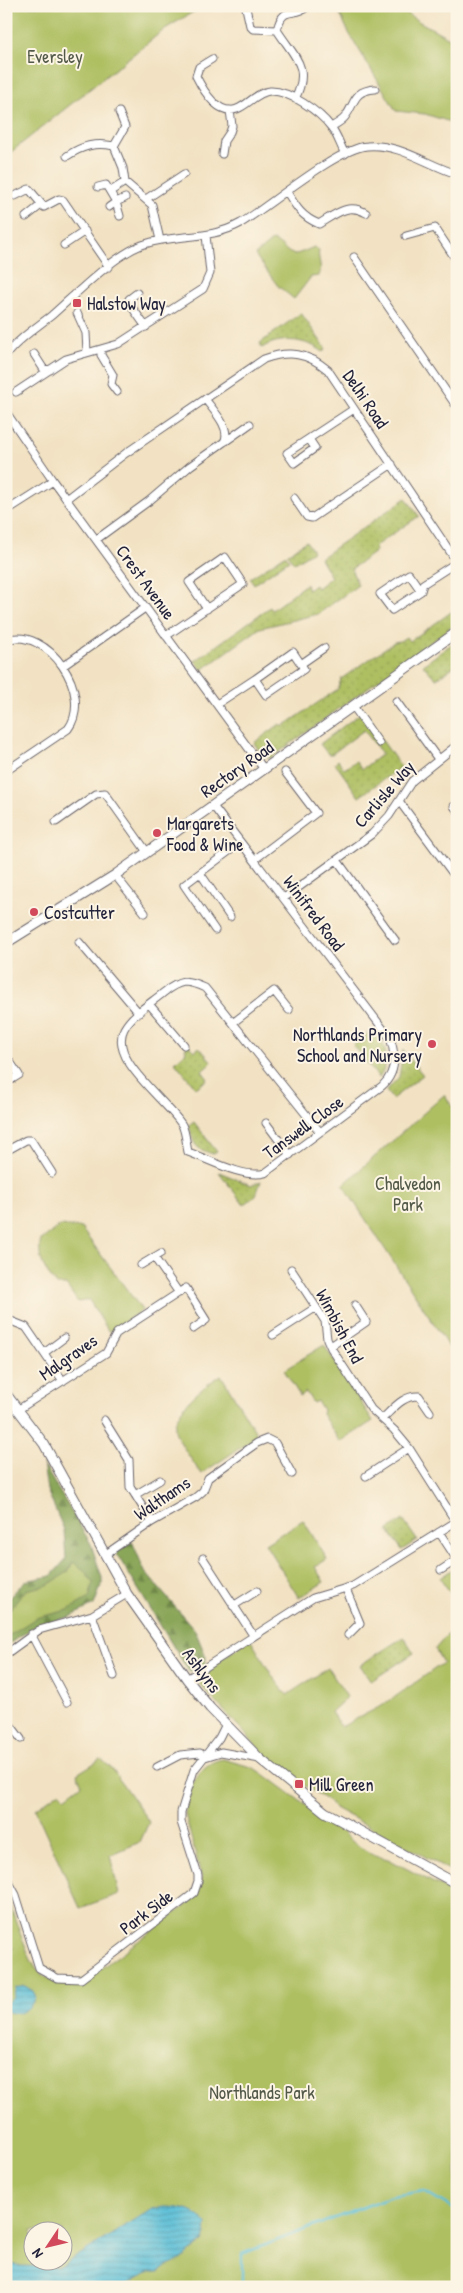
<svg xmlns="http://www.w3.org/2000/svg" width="463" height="2293" font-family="'Patrick Hand',sans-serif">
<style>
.grass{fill:url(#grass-dots);stroke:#68704e}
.forest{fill:url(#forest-firs);stroke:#56644a}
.green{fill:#aebf62;stroke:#68704e;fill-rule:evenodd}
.water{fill:url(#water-rules);stroke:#3e7089}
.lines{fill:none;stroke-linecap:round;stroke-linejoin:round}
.stream{stroke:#59bed7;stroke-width:2.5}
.minor-casing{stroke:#6b656b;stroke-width:9}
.tertiary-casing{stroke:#6b656b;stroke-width:11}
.minor{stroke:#fff;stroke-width:7}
.tertiary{stroke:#fff;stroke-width:9}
.poi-dot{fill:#d1495b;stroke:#fcf5e5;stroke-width:2}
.labels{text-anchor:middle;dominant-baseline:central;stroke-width:4;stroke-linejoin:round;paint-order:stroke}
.park-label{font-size:18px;fill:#535949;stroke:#fcf5e5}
.poi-label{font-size:18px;fill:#22223b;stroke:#fcf5e5;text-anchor:start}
.street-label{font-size:18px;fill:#22223b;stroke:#fcf5e5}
</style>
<defs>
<pattern id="grass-dots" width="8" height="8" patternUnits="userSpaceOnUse" patternTransform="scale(1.25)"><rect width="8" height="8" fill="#aebf62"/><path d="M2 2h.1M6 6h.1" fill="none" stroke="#95a456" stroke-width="1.8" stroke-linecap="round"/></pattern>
<pattern id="forest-firs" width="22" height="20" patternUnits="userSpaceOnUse" patternTransform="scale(1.25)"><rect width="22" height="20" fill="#8aa658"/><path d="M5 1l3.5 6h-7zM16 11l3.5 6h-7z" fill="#70874a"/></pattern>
<pattern id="water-rules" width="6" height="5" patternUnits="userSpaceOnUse" patternTransform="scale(1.25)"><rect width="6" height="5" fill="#59bed7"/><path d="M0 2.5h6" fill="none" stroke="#499ab0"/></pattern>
</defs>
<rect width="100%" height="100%" fill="#fcf5e5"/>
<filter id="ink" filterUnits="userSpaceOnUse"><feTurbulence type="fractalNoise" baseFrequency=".02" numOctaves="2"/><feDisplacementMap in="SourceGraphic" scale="10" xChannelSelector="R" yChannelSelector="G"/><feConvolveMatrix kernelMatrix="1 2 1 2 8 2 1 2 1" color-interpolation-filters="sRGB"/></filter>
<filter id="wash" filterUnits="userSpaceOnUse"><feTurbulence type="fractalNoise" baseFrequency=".0096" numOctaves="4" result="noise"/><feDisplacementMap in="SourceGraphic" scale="20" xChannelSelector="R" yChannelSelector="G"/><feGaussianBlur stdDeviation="1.12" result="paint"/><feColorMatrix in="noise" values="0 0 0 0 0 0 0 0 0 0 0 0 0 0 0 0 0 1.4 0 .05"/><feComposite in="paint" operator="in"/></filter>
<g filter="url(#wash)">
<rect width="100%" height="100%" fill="#f2e2c3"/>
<!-- grass -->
<path class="grass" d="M301,313l25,36 -3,3c-16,-13 -44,-16 -61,-4l-2,-5z
M406,498l13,18 -44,30v6l-24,17 7,16 -40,29 -58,14 -58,42 -7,-9 75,-54 2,3 34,-26 2,6 7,-5 2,3 14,-11 -11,-19z
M306,541l7,10 -19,12 -7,-9z
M285,555l4,5 -35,24 -4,-6z
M457,608v15l-186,135 -8,-2 -9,-13 26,-19 2,3 56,-38 3,-10 53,-37 6,-1 6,-4 4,4z
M457,640v24l-21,15 -13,-14z
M362,712l39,55 -42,30 -24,-34 3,-3 6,9 12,-8 6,8 20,-15 -18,-24 -32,24h-4l-8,-10z
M373,1029c13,18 19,30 6,49l-26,-32z
M189,1045l6,6 4,-4 13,15 -10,9 6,8 -12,9 -21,-26 11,-10 -1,-4z
M403,1050l20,25 -31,24 -6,-8 13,-14z
M194,1122l23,30 -4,2c-19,-6 -19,-9 -24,-28z
M219,1172l32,13 10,-4 -5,14 -12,10z
M403,1520l14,20 -15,10 -14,-20z
M404,1637l10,16 -43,28 -11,-16z"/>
<!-- forest -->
<path class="forest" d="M43,1464l48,80 12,37 -9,24 -24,12 -35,9 -29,20v-45l19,-20 26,-5 15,-17 -2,-29 -17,-40z
M132,1541l13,31 50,58 11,27 -1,10 -16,5 -73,-119z"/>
<!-- green -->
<path class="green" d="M6,6h197l-38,23 -159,127z
M336,6h60l22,15 39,21v82l-32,-10 -29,-3 -47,-78z
M273,240c22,15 14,19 41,7l5,3c-2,9 4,16 0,26l-8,1 -17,22 -16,-13 -23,-31z
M444,1095l13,18v246l-114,-174z
M60,1226l21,2 61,82 -33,22 -20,-32 -11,2 -12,-17h-10c-10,-14 -20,-27 -15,-45z
M324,1345l49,76 -33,21 -18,-28 1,-4 -6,-9 -4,2 -7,-11 -6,4 -16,-26z
M221,1375l37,61 -57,38c-6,-9 -25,-36 -26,-44 -3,-20 31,-45 46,-55z
M303,1520l24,39 -12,8 9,15 -25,16 -34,-54z
M73,1562l11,8 9,13 -4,15 -21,12 -32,8 -30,19v-23l20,-24 22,-5 20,-13z
M457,1566v36l-17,-24z
M454,1627l3,1v246l-124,-67 -5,-6 -54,-36 -80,-87 56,-39 23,38 14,18 41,-27 19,29 -16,15 10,15 44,-23 58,-41 -8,-14z
M101,1759l11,10 37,53 -9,20 -30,13 9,39 -39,14 -45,-99 25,-18 5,6 17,-13 -5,-10z
M223,1759l28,8 10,5 81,60c13,13 27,23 46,27l69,36v392h-451v-334l9,-5 -9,4v-50l3,-1c5,15 20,61 29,70 14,13 33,16 50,7l103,-76 7,-7 4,-16 -17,-65c3,-24 12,-51 38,-55zM32,2230h30v30h-30z"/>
<!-- water -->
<path class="water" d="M25,1986l8,5 3,6c-7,13 -16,20 -30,14v-8l7,-6 3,-9z
M164,2207c17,0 32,3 43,17l-1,10 -3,8 -21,17 -24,13h-9l-27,15h-116v-26l12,5 42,1 92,-58z"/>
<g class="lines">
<!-- stream -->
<path class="stream" d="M242,2287v-33l150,-58 32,-5 33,20"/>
</g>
</g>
<g filter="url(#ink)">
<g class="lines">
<defs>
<path id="minor" d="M246,8l4,18 3,3 24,1c18,28 34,37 18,69
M277,30c6,-27 18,-11 31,-24
M212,59l-13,8 -3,9c7,14 22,40 41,33 11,-4 20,-17 33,-18 19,-1 50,21 61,36 6,7 9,18 14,27
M331,127c5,-3 10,-5 14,-10 11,-14 7,-26 30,-28
M114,146l11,-19 -6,-15
M222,154l2,-13 6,-9 2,-6 -2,-16
M67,156c15,-10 28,-14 47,-10l9,22 2,14 27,23 8,35
M98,187l8,-2 10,17 9,-4
M111,191l14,-9
M287,192c9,15 15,25 32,32 15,-9 29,-22 47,-11
M15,196l14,-7 15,18 15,-8 4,1 46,67
M146,199l38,-25
M109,207l7,-5 4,14
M26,217l15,-12
M406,236l29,-8 22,33
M64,245l21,-14
M354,257l103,150
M137,293l-8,6v4l17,24
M77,313l9,20 1,19
M101,350v5l12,20 -2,9 6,8
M34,354l9,14 7,2
M6,355c12,-16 31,-28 46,-40 23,-20 65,-63 93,-71 32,-10 66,-4 96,-21 28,-17 97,-75 126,-77 32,-3 60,19 90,28
M16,392l50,-33 52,-15 85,-55 7,-16 -4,-38
M6,412l47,69 210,287
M309,439l6,9 -21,15 -7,-10 67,-44
M226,441l24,-17
M294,498l13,19 5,1 80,-54
M66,499l60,-46 138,-94c25,-9 44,-6 64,11l129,192
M6,511l47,-30
M97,539l52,-38 41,-35 34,-24c8,-13 -11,-32 -19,-43
M421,591l-12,-17 -29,20 12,16 29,-19 2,-7 34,-22
M166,636l77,-52 -18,-27 -36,25 18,27
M6,640c42,-14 88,54 62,89l-62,42
M301,664l-8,-12 -38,27 11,16 38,-26 -3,-5 23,-16
M63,666l82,-58
M396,701l42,58
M217,704l38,-25
M353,706l26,37
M399,801l58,78
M213,806l177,232c6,17 6,35 -8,48l-117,87c-21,6 -57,-14 -77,-21 -2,-9 -2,-19 -6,-27 -15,-25 -74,-65 -58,-96 8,-15 27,-26 39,-36 17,-13 23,-14 42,-5l115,144
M454,806l3,4
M56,822l40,-28 9,-1 42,59
M254,860l62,-47 -31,-41
M337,860l58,80
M200,873l30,44
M115,875l30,38
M284,898l88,-64 17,-18 23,-35 45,-36
M215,930l-31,-45 56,-42
M79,942l60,71
M149,1004l35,41
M234,1022l40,-31 15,19
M6,1056l13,19 -13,8
M266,1123l24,32
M6,1151l20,-11h5l21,33
M154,1257l25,36
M141,1265l20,-12
M291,1269l34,52 2,18 4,9 40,61 23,21 15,18 47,74
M6,1319l20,8 37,54
M273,1335l42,-27
M331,1346l35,-24 -11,-17
M44,1353l20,-15
M19,1409l87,-56 11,-20 69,-45 20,32 -13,9
M382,1419c11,-10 21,-24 37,-23l11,16
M104,1420l25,40 1,27 22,35
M366,1476l43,-28
M135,1495l25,-15
M439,1532l17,26 -1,3 -14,9
M106,1554l46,-32 44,-25 7,-6 5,-13 49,-35 10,-4 8,4 17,31
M203,1558l50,77
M346,1589l14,34 -12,12
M233,1606l24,-15
M92,1615l22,61
M31,1634l36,68
M6,1654l33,-24 53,-15 35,-21
M187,1679l126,-81 40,-12 104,-65
M6,1719l15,20
M157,1767l23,-12 20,-2 5,4 16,-5 39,7
M6,1877l10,18 23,73 18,10 24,1 113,-86 4,-12v-6l-17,-53v-10l13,-42 25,-32 7,-14"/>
<path id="tertiary" d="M6,943l109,-68 342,-243
M6,1394l38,50 83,150 60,85 23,29 50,51 65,53 132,72"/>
</defs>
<!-- minor casing -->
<use href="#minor" class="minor-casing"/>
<!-- tertiary casing -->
<use href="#tertiary" class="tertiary-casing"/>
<!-- minor -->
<use href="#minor" class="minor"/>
<!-- tertiary -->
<use href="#tertiary" class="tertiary"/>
</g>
</g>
<!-- markers -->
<g class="poi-dot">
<rect x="72" y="298" width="10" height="10" rx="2.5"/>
<circle cx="157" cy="833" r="5"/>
<circle cx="34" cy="912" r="5"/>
<circle cx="432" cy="1044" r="5"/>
<rect x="294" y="1779" width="10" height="10" rx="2.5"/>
</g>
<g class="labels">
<!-- park labels -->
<g class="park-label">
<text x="55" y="56">Eversley</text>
<text x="408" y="1183">Chalvedon<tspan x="408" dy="21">Park</tspan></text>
<text x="262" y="2092">Northlands Park</text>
</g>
<!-- poi labels -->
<g class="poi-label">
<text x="87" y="303">Halstow Way</text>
<text x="167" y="823">Margarets<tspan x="167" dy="21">Food &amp; Wine</tspan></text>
<text x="44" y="912">Costcutter</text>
<text x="422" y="1034" text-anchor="end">Northlands Primary<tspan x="422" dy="21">School and Nursery</tspan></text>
<text x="309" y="1784">Mill Green</text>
</g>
<!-- street labels -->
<g class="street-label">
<text transform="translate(366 399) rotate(56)">Delhi Road</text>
<text transform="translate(146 582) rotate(54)">Crest Avenue</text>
<text transform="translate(237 769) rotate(-35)">Rectory Road</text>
<text transform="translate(384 794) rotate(-49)">Carlisle Way</text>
<text transform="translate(314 913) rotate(53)">Winifred Road</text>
<text transform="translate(303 1127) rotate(-36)">Tanswell Close</text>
<text transform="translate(340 1326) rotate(62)">Wimbish End</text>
<text transform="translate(68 1357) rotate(-35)">Malgraves</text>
<text transform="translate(162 1498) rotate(-34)">Walthams</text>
<text transform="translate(202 1670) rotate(53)">Ashlyns</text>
<text transform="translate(146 1912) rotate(-37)">Park Side</text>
</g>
</g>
<!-- margin -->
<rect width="463" height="2293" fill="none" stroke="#fcf5e5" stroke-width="25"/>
<!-- north arrow -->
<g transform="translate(48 2246) rotate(235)"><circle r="24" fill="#fcf5e5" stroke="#a5a1a1"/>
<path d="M0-4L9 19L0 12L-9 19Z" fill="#d1495b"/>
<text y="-8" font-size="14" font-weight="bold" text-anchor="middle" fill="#22223b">N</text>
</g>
</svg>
